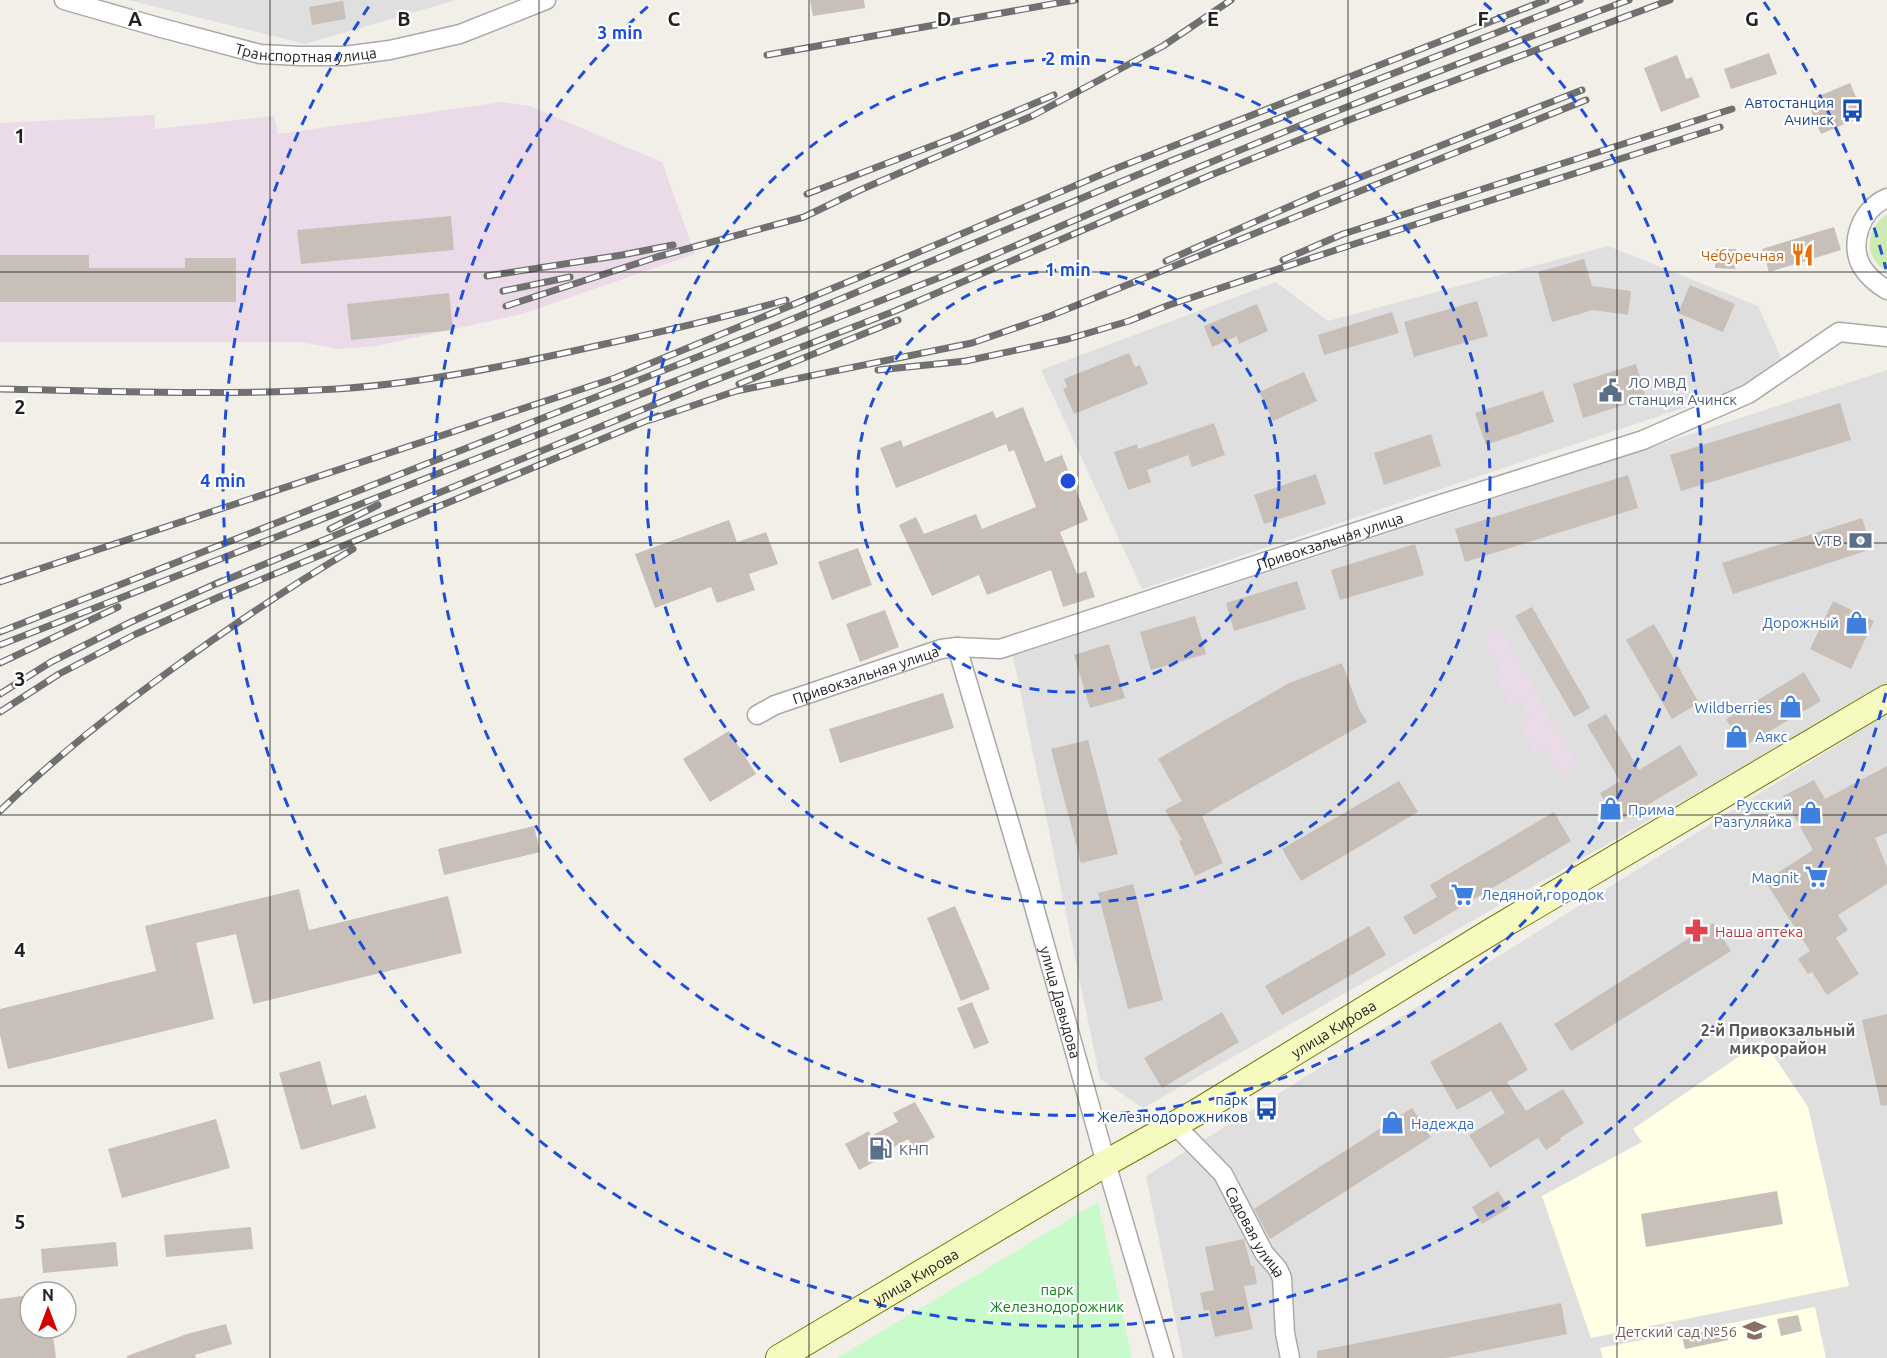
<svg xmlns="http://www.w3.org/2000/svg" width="1887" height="1358" font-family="Ubuntu,sans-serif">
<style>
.residential{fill:#e0dfdf}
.industrial{fill:#ebdbe8}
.education{fill:#ffffe5}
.grass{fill:#cdebb0}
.park{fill:#c8facc}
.building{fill:#c7bfb8}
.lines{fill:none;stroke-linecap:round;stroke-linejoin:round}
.street-casing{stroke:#a9a9a9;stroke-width:21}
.secondary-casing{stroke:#707d05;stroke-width:28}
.street{stroke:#fff;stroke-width:18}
.secondary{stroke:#f7fabf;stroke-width:26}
.rail-casing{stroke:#707070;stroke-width:7}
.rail{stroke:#fff;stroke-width:4.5;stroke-dasharray:14;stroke-linecap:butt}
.grid{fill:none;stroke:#222;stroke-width:1.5;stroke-opacity:0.55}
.ring{fill:none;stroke:#1d4ed8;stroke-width:3;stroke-dasharray:10 8}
.labels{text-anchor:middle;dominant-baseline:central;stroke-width:4.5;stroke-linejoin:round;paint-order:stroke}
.street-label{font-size:15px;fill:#222;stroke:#fff}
.transit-label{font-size:15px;fill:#164399;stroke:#fff;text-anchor:end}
.food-label{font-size:15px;fill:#c56008;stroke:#fff;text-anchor:end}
.service-label{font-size:15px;fill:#4e5e75;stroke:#fff;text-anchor:start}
.shop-label{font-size:15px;fill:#366cbe;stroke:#fff;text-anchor:end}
.health-label{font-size:15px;fill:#be3a42;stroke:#fff;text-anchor:start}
.park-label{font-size:15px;fill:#0c8416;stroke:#fff}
.education-label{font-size:15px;fill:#785e54;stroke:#fff;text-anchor:end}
.neighbourhood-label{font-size:16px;font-weight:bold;fill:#555;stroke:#fff}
.grid-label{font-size:20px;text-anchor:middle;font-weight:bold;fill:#222;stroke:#fff;stroke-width:4.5;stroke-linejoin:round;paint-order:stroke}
.centre{fill:#1d4ed8;stroke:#fff;stroke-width:3}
.ring-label{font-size:18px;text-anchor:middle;font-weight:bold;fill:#1d4ed8;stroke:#fff;stroke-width:4.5;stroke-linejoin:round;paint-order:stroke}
</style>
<rect width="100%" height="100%" fill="#f2efe9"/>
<!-- residential -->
<path class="residential" d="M128,0h328l-151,44z
M1608,246l150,60 30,67 -646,216 -101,-219 235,-88 52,39z
M1887,370v315l-744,423 -43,-29 -87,-423z
M1887,714v644h-704l-37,-182z"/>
<!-- industrial -->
<path class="industrial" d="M502,102l27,4 133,56 33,92 -173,60 -146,32 -36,3 -41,-7h-299v-219l155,-8v14l119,-13 4,18z
M1499,627l78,140 -16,9 -15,-27 -10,4 -16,-29 9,-6 -9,-16 -9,5 -17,-32 7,-4 -19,-35z"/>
<!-- education -->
<path class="education" d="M1763,1040l45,67 41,179 -258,52 -49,-142 100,-54 -9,-13z
M1815,1307l11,51h-223l-3,-10z"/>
<!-- grass -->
<path class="grass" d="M1887,215v56c-24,-12 -22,-44 0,-56z"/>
<!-- park -->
<path class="park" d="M1098,1202l34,156h-295l243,-145z"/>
<!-- building -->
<path class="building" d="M810,0h54l1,8 -52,8z
M343,1l3,18 -34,6 -3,-18z
M1769,53l8,21 -46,15 -7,-20z
M1677,55l9,24 6,-2 8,20 -39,15 -17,-44z
M1850,83l14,33 -43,18 -14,-33z
M451,216l3,34 -153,14 -4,-34z
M1834,227l7,23 -72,22 -7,-23z
M1716,249h20l-1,20 -20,-1z
M0,255h89v13h96v-10h51v44h-236z
M1584,259l8,27 39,5 -3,24 -35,-5 -41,12 -14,-50z
M1690,285l45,19 -12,28 -45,-19z
M449,293l4,37 -102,10 -4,-36z
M1477,301l11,35 -74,21 -10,-35z
M1257,304l11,27 -29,13 -2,-8 -25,11 -8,-21z
M1392,312l7,21 -75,22 -6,-20z
M1129,353l6,14 5,-2 8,19 -74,30 -11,-25 4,-2 -3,-8z
M1636,364l10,34 -63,20 -10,-34z
M1304,372l13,29 -44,20 -14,-29z
M1543,391l11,31 -68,23 -11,-32z
M1840,403l11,37 -170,51 -11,-36z
M1023,407l22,55 17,-7 26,65 -28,12 17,42 9,-3 9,26 -32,10 -12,-37 -64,25 -8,-20 -47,21 -33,-71 17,-8 8,17 52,-20 6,15 54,-22 -22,-57 -5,2 -3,-8 -110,44 -16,-40 21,-8 2,7 90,-36 3,7z
M1214,423l11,32 -33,12 -4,-12 -41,15 4,12 -23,8 -14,-38 23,-8 1,5z
M1431,434l10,32 -57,19 -10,-32z
M1316,474l10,30 -62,20 -10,-29z
M1628,475l10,33 -173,54 -10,-33z
M1862,518l10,31 -139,45 -11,-31z
M729,520l8,22 29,-10 12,32 -29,10 6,16 -38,13 -6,-16 -56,21 -20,-54z
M1415,544l9,31 -84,25 -9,-30z
M858,548l14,37 -40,15 -14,-38z
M1297,581l9,28 -72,22 -8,-28z
M1833,601l41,20 -23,48 -41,-20z
M1532,607l58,101 -16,9 -59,-101z
M885,610l14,37 -39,15 -14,-38z
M1195,616l11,38 -55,16 -11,-38z
M1654,624l45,79 -27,16 -46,-79z
M1109,644l16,54 -35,10 -16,-53z
M1342,663l17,46 8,13 -165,94 21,47 -28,13 -16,-35 3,-1 -17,-30 17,-9 -24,-42 131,-76z
M1804,672l17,29 -78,46 -17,-28z
M943,693l11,35 -114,35 -11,-34z
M1606,714l33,56 41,-25 18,30 -81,48 -17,-30 20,-12 -33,-56z
M729,731l27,43 -46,28 -27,-43z
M1088,740l30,114 -37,9 -30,-114z
M1887,766v67l-12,5 12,29v17l-49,31 10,15 -12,8 23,36 -32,21 -15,-23 -4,2 -10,-15 12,-8 -45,-70 48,-31 -30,-54 31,-16 11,19z
M1399,781l19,31 -117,69 -19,-32z
M1554,812l17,29 -157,94 -11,-18 34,-20 -7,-12z
M534,826l6,26 -96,23 -6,-26z
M1133,884l30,116 -35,9 -30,-116z
M299,889l10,41 139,-34 14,57 -209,51 -17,-70 -40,9 18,76 -206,50 -8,-34v-26l156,-38 -11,-45z
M955,906l35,83 -29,12 -34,-83z
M1713,923l18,28 -160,100 -17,-27z
M1369,926l17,29 -104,60 -17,-29z
M972,1002l17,41 -15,6 -17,-41z
M1222,1012l17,30 -77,46 -18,-30z
M1887,1014v91l-6,1 -19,-86z
M1501,1022l27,48 -21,12 19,29 37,-22 21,34 -24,15 1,2 -15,10 -8,-12 -48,30 -21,-33 36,-22 -14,-22 -34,19 -27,-48z
M320,1061l12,44 34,-10 10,33 -75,22 -22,-77z
M915,1102l20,35 -21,12 -6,-10 -27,15 2,3 -24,13 -14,-26 24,-13 2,5 27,-14 -5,-9z
M1412,1108l19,29 -161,102 -16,-30z
M216,1119l14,49 -108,30 -14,-49z
M1498,1191l11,17 -27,16 -10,-17z
M1777,1191l6,33 -137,23 -5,-33z
M251,1227l2,22 -87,8 -2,-22z
M1244,1239l7,27h3l3,18 -13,2 9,43 -38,8 -6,-27 -5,1 -4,-18 14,-3 -9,-43z
M116,1242l2,24 -75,7 -2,-24z
M30,1295v33h22l4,30h-56v-59z
M1561,1303l6,31 -121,24h-129v-7z
M1798,1315l4,16 -21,5 -4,-17z
M226,1324l6,20 -37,11 1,3h-69v-2l60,-22z
M1726,1327l2,13 -43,9 -3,-13z"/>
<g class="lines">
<defs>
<g id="street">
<path id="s1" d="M64,0l94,27 102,27 40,2h44l46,-6 70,-16 86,-34"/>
<path d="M1887,198c-25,10 -39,45 -25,69 7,11 15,17 25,23"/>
<path id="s2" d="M957,647l73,245 76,271 58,195"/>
<path id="s3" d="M757,715l18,-10 166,-56 16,-2 43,2 441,-145 202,-64 105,-46 91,-62 48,5"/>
<path id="s4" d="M1175,1125l48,49 41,79 14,16 4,9 3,55 5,25"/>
</g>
<g id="secondary">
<path id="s5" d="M779,1358l327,-195 93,-52 295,-181 393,-232"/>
</g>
</defs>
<!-- street casing -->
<use href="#street" class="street-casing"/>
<!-- secondary casing -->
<use href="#secondary" class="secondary-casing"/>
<!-- street -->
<use href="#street" class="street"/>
<!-- secondary -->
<use href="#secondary" class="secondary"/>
<defs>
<path id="rail" d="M767,55l308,-55
M807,194l151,-58 96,-41
M1283,260l60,-26 389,-125
M1166,261l152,-67 264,-104
M487,276l135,-21 51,-10
M503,291l67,-14
M506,306l151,-49 147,-40 56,-27 172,-74 131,-70 68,-46
M878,370l88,-9 102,-22 61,-18 40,-16 179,-59 372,-119
M739,384l159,-64
M0,389c112,2 224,7 336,0 91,-6 180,-25 269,-45 60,-13 121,-27 181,-44
M650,420l86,-29 236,-48 78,-27 536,-216
M330,529l48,-24
M0,582l615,-204 245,-101 252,-107 434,-170
M216,584l484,-198 195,-75 316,-136 143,-57 316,-118
M0,632l776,-306 397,-166 407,-160
M0,645l941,-368c90,-37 178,-77 268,-114 138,-58 279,-111 420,-163
M0,663l118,-56
M0,694l51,-32 80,-40 91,-41
M0,712l59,-38 77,-40 83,-37 439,-181
M0,811c52,-51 109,-96 168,-139 60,-44 121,-85 185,-123"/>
</defs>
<!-- rail casing -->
<use href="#rail" class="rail-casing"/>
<!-- rail -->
<use href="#rail" class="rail"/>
</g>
<!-- grid -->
<path class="grid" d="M270,0v1358M539,0v1358M809,0v1358M1078,0v1358M1348,0v1358M1617,0v1358M0,272h1887M0,543h1887M0,815h1887M0,1086h1887"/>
<!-- distance rings -->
<g class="ring">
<circle cx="1068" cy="481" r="211"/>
<circle cx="1068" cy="481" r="422"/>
<path d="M1484 3A634 634 0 1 1 652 3"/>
<path d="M1886 693A845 845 0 1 1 372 2M1764 2A845 845 0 0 1 1886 269"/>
</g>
<!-- icons -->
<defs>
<symbol id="bus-bare" viewBox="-9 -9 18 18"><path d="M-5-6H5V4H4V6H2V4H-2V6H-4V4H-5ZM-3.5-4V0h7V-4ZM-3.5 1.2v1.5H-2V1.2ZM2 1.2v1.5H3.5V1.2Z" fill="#1a4fb4" stroke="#fff" stroke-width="2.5" paint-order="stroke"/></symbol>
<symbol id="restaurant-bare" viewBox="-9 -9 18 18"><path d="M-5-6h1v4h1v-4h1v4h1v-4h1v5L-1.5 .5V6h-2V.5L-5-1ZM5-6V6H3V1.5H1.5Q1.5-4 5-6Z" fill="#e8710a" stroke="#fff" stroke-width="2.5" paint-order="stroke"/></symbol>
<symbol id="civic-bare" viewBox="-9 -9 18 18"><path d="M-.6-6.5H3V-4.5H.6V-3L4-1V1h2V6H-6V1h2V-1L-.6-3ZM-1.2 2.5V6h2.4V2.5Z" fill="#5c6f8a" stroke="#fff" stroke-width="2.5" paint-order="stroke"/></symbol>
<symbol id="bank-bare" viewBox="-9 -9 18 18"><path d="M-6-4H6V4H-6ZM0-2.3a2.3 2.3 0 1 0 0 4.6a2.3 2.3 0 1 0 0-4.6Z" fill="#5c6f8a" stroke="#fff" stroke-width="2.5" paint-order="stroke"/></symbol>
<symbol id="shop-bare" viewBox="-9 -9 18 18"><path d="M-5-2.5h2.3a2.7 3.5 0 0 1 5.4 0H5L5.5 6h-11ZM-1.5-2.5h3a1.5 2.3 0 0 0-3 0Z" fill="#3f7fe0" stroke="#fff" stroke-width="2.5" paint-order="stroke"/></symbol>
<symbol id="supermarket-bare" viewBox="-9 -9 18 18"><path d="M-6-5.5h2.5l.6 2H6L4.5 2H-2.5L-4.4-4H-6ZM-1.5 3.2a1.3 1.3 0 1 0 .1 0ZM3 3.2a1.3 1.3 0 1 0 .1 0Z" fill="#3f7fe0" stroke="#fff" stroke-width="2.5" paint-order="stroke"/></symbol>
<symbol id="pharmacy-bare" viewBox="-9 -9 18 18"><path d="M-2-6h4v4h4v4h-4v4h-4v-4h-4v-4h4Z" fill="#e0444e" stroke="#fff" stroke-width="2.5" paint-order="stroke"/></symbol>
<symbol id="fuel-bare" viewBox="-9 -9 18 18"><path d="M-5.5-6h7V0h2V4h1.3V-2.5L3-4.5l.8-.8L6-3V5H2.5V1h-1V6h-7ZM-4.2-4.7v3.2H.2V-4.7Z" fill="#5c6f8a" stroke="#fff" stroke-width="2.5" paint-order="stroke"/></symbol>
<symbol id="school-bare" viewBox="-9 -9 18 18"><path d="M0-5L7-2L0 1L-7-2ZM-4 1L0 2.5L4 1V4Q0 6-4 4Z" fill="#8d6e63" stroke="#fff" stroke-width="2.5" paint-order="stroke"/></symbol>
</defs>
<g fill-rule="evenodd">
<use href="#bus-bare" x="1836" y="94" width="33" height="33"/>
<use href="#restaurant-bare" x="1786" y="238" width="33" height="33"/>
<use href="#civic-bare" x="1594" y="374" width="33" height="33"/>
<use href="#bank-bare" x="1844" y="524" width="33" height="33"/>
<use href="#shop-bare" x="1840" y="606" width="33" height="33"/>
<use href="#shop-bare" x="1774" y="690" width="33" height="33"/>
<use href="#shop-bare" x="1720" y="720" width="33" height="33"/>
<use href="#shop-bare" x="1594" y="792" width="33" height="33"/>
<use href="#shop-bare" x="1794" y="796" width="33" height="33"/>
<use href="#supermarket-bare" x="1800" y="860" width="33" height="33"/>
<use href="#supermarket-bare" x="1446" y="878" width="33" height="33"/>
<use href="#pharmacy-bare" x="1680" y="914" width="33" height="33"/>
<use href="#bus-bare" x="1250" y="1092" width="33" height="33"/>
<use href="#shop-bare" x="1376" y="1106" width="33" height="33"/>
<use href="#fuel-bare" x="864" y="1132" width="33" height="33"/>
<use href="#school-bare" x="1738" y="1314" width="33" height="33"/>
</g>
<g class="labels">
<!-- street labels -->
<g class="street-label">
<text stroke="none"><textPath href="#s1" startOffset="249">Транспортная улица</textPath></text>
<text stroke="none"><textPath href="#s3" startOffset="602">Привокзальная улица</textPath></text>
<text stroke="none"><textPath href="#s3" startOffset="116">Привокзальная улица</textPath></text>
<text stroke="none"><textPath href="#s2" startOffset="370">улица Давыдова</textPath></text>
<text stroke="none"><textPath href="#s5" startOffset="645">улица Кирова</textPath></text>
<text stroke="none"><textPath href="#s4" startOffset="135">Садовая улица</textPath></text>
<text stroke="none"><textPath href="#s5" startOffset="159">улица Кирова</textPath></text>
</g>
<!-- transit labels -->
<g class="transit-label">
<text x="1834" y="102">Автостанция<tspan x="1834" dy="17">Ачинск</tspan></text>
<text x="1248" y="1099">парк<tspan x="1248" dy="17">Железнодорожников</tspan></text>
</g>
<!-- food labels -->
<g class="food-label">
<text x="1784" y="255">Чебуречная</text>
</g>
<!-- service labels -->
<g class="service-label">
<text x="1628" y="382">ЛО МВД<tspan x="1628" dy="17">станция Ачинск</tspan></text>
<text x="1842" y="540" text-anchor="end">VTB</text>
<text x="899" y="1149">КНП</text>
</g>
<!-- shop labels -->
<g class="shop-label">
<text x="1839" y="622">Дорожный</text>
<text x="1772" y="707">Wildberries</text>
<text x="1755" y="736" text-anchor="start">Аякс</text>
<text x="1792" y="804">Русский<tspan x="1792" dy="17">Разгуляйка</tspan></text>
<text x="1628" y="809" text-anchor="start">Прима</text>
<text x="1799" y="877">Magnit</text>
<text x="1481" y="894" text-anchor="start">Ледяной городок</text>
<text x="1411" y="1123" text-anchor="start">Надежда</text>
</g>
<!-- health labels -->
<g class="health-label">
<text x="1715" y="931">Наша аптека</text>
</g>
<!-- park labels -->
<g class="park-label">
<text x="1057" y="1289">парк<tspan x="1057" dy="17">Железнодорожник</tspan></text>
</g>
<!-- education labels -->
<g class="education-label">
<text x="1737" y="1331">Детский сад №56</text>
</g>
<!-- neighbourhood labels -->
<g class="neighbourhood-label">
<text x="1778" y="1030">2-й Привокзальный<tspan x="1778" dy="18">микрорайон</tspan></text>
</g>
</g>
<g class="grid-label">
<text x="135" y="26">A</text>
<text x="404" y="26">B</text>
<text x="674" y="26">C</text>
<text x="944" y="26">D</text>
<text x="1213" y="26">E</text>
<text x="1483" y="26">F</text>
<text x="1752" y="26">G</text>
<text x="20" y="143">1</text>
<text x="20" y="414">2</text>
<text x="20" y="686">3</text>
<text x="20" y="957">4</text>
<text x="20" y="1229">5</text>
</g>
<circle cx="1068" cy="481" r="9" class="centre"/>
<g class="ring-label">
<text x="620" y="39">3 min</text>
<text x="1068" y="65">2 min</text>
<text x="1068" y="276">1 min</text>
<text x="223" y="487">4 min</text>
</g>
<!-- north arrow -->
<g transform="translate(48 1310)"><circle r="28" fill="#ffffff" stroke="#a7a7a7" stroke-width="1.5"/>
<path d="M0-4.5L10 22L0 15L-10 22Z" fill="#d40000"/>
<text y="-9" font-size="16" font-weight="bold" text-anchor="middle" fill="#222222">N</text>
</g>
</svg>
